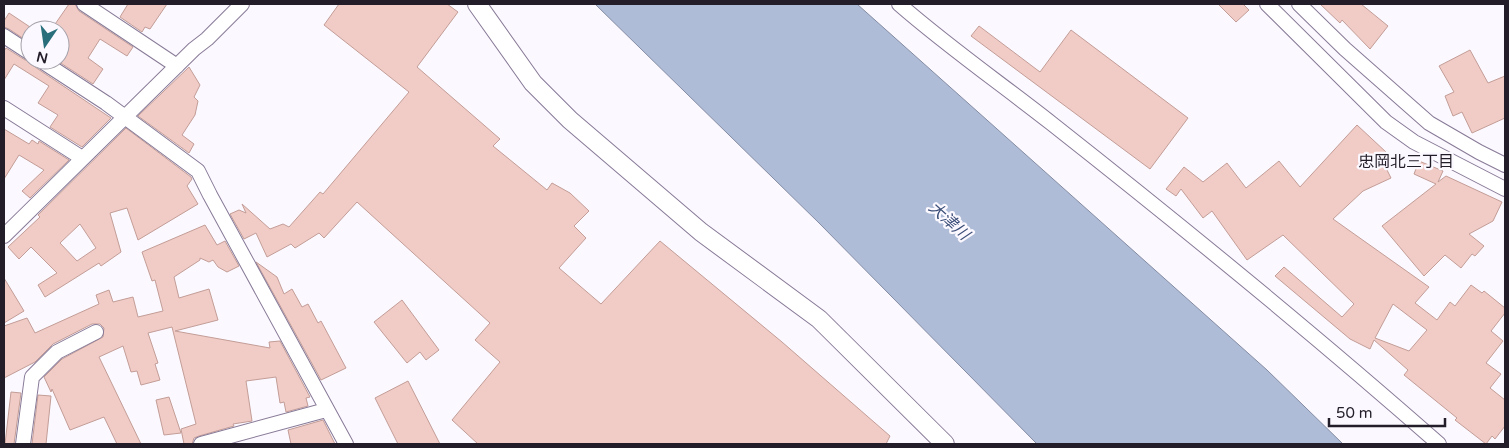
<svg xmlns="http://www.w3.org/2000/svg" width="1509" height="448" font-family="'Varela Round','Noto Sans JP',sans-serif">
<style>
.water{fill:#aebcd7;stroke:#848ca3}
.building{fill:#f1ccc6;stroke:#c39d97;fill-rule:evenodd}
.lines{fill:none;stroke-linecap:round;stroke-linejoin:round}
.minor-casing{stroke:#887a97;stroke-width:16}
.tertiary-casing{stroke:#887a97;stroke-width:20}
.minor{stroke:#fff;stroke-width:14}
.tertiary{stroke:#fff;stroke-width:18}
.labels{text-anchor:middle;dominant-baseline:central;stroke-width:4.5;stroke-linejoin:round;paint-order:stroke}
.neighbourhood-label{font-size:16px;fill:#231d29;stroke:#fbf8ff}
.water-label{font-size:16px;font-style:italic;fill:#3b4e77;stroke:#fbf8ff}
</style>
<rect width="100%" height="100%" fill="#fbf8ff"/>
<!-- water -->
<path class="water" d="M595,4h262l410,366 76,74h-306l-218,-221z"/>
<!-- building -->
<path class="building" d="M69,4h6l4,7 54,36 -6,9 -27,-17 -12,19 15,11 -10,15 -37,-24h4v-30h-9z
M128,4h39l-17,25 -5,-2 -3,5 -22,-15z
M339,4h108l11,8 -41,55 83,72 -7,7 54,44 5,-7 18,10 19,18 -15,15 12,12 -27,30 42,36 59,-63 122,101 108,94 -4,8h-408l-26,-24 48,-58 -25,-22 15,-17 -133,-121 -33,36 -5,-5 -24,15 -4,-4 -24,13 -11,-24 -12,6 -14,-25 9,-4 7,3 -4,-9 28,25 13,-5 6,3 31,-35 3,2 86,-102 -85,-67z
M1218,4h25l6,6 -13,12z
M1320,4h41l27,22 -18,23 -28,-29 -2,3z
M9,13l21,14v16l-21,-14 -5,-2v-6z
M979,26l61,46 31,-42 117,88 -38,51 -179,-133z
M6,48l19,12 7,1 3,6 76,51 -29,29 -32,-20 8,-12 -20,-12 11,-17 -35,-22 -10,16v-29z
M1470,50l18,33 17,-7v42l-33,15 -10,-21 -9,4 -8,-20 9,-4 -15,-26z
M189,67l11,18 -6,12 4,4 -3,14 -13,20 12,9 -5,9 -51,-37z
M1357,125l29,27 -5,6 10,20 -28,13 -30,28 96,68 -14,16 22,17 13,-18 5,4 16,-21 11,8 2,-2 21,17v5l-14,18 12,10 -17,22 15,11 -11,14 15,12v26l-10,13 -3,-3 -6,8 -31,-24 2,-2 -53,-43 4,-5 -34,-30 -4,9 -20,-10 -75,-63 9,-9 58,50 12,-13 -71,-69 -36,25 -35,-49 -9,7 -22,-29 -5,7 -10,-7 18,-22 19,15 24,-19 19,25 33,-27 21,26zM1393,304l34,26 -18,21 -34,-13z
M126,128l65,49 1,2 -5,7 11,18 -60,36 -11,-32 -17,5 11,39 -20,14 -2,-3 -54,34 -7,-12 19,-12 -26,-26 -12,12 -11,-12 32,-30 -2,-2zM80,224l16,24 -19,13 -17,-18z
M4,129l25,15 3,-4 6,4 1,-3 30,19 -39,38 -8,-7 22,-21 -25,-15 -15,24z
M1419,161l24,10 -5,11 8,-6 56,26 -9,19 -24,13 15,12 -9,10 -3,-2 -11,14 -16,-13 -21,21 -42,-50 54,-42 -22,-10z
M205,225l12,20 8,-4 14,25 -12,6 -9,-5 -5,-7 -4,2 -9,-4v2l-26,17 5,21 30,-9 9,31 -43,11 95,17 -1,-6 11,-1 30,56 -4,1 2,8 -22,6 -2,-10 -4,1 -4,-26 -30,4 6,40 -19,3 1,2 -35,10 -5,2 -2,6h-8l-3,-15 15,-5 -24,-97 -24,6 10,30 -3,1 5,16 -19,5 -4,-14 -6,1 -8,-26 -24,11 42,87h-24l-13,-27 -34,13 -18,-41 -1,3 -7,-15 18,-18 41,-22 1,-9 -4,-4h-8l-39,20 -18,18 -31,16v-52l23,-8 8,15 64,-29 -3,-9 13,-5 4,12 20,-5 5,20 25,-6 -8,-31 -3,1 -10,-29z
M256,262l21,15 7,17 8,-5 10,18 6,-3 10,19 3,-2 25,47 -25,12z
M4,278l20,33 -20,12z
M402,300l37,50 -13,10 -6,-8 -13,11 -33,-41z
M408,381l32,63h-42l-23,-46z
M11,392l10,1 -7,51h-9z
M38,395l13,1 -5,48h-14z
M169,397l12,36 -17,2 -8,-35z
M323,420l12,24h-44l-3,-14z"/>
<g class="lines">
<defs>
<path id="minor" d="M84,4l93,62
M899,4c48,42 101,79 152,119 132,104 262,210 388,321
M1267,4l119,118 28,20 91,47
M1299,4l46,45 84,74 50,29 26,13
M4,36l26,17
M40,60l66,43 92,68 12,24 136,249
M4,108l78,50
M4,236l190,-187 13,-10 35,-35
M23,444l9,-67 25,-25 39,-20
M201,444l125,-34"/>
<path id="tertiary" d="M477,4l56,79 37,37 131,112 118,87 126,125"/>
</defs>
<!-- minor casing -->
<use href="#minor" class="minor-casing"/>
<!-- tertiary casing -->
<use href="#tertiary" class="tertiary-casing"/>
<!-- minor -->
<use href="#minor" class="minor"/>
<!-- tertiary -->
<use href="#tertiary" class="tertiary"/>
</g>
<g class="labels">
<!-- neighbourhood labels -->
<g class="neighbourhood-label">
<text x="1406" y="162">忠岡北三丁目</text>
</g>
<!-- water labels -->
<g class="water-label">
<text transform="translate(949 221) rotate(42)">大津川</text>
</g>
</g>
<!-- border -->
<rect width="1509" height="448" fill="none" stroke="#231d29" stroke-width="10"/>
<!-- north arrow -->
<g transform="translate(45 45) rotate(193)"><circle r="24" fill="#fbf8ff" stroke="#a5a0a9"/>
<path d="M0-4L9 19L0 12L-9 19Z" fill="#286f7b"/>
<text y="-8" font-size="14" font-weight="bold" text-anchor="middle" fill="#231d29">N</text>
</g>
<!-- scale -->
<path d="M1329 418v8h116v-8" fill="none" stroke="#231d29" stroke-width="2.5"/>
<text x="1336" y="418" font-size="15" fill="#231d29" stroke="#fbf8ff" stroke-width="4" paint-order="stroke">50 m</text>
</svg>
